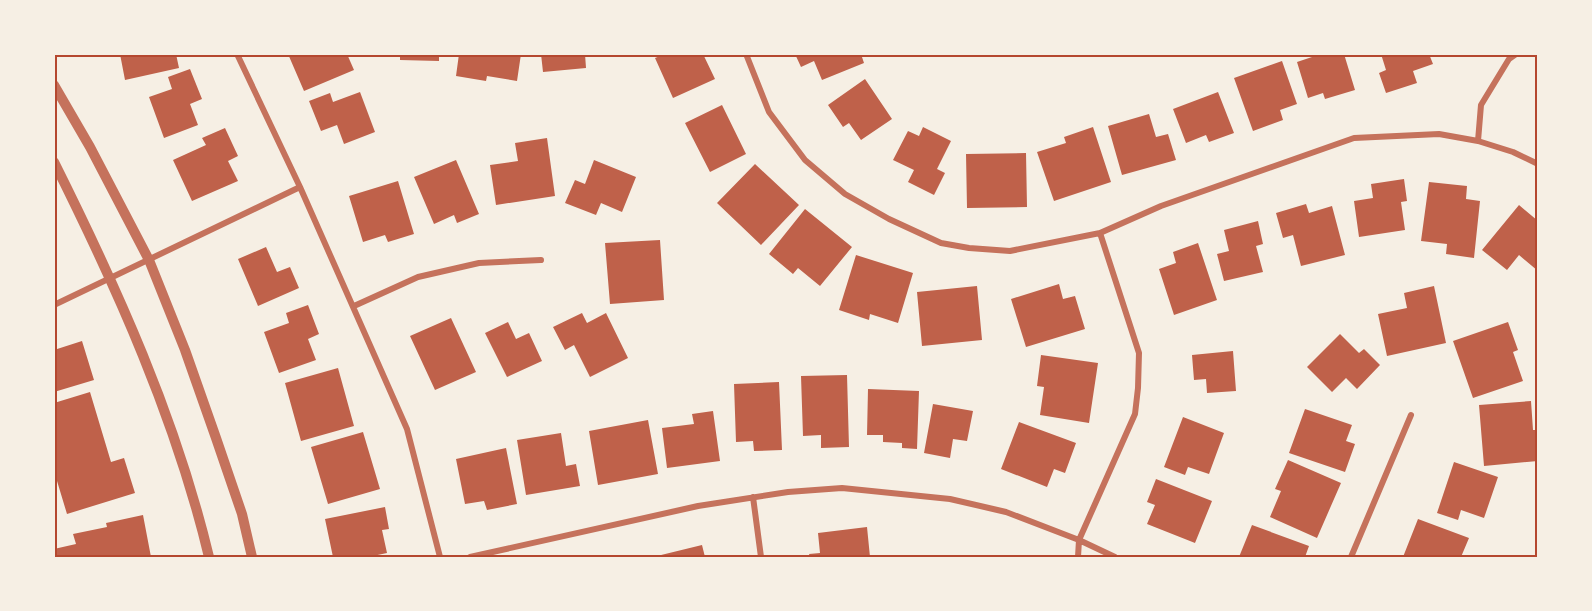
<svg xmlns="http://www.w3.org/2000/svg" width="1592" height="611" font-family="Karla,sans-serif">
<style>
.building{fill:#bf614a}
.lines{fill:none;stroke-linecap:round;stroke-linejoin:round}
.minor{stroke:#c5725c;stroke-width:6}
.tertiary{stroke:#c5725c;stroke-width:10}
.neatline{fill:none;stroke:#b5482f;stroke-width:2}
</style>
<rect width="100%" height="100%" fill="#f6efe4"/>
<!-- building -->
<path class="building" d="M120,54h56l3,14 -54,12z
M288,54h59l7,16 -50,21z
M400,54h39v7l-39,-1z
M459,54h62l-4,27 -30,-5 -1,5 -30,-5z
M541,54h44l1,14 -43,4z
M665,54h38l12,25 -42,19 -18,-40z
M795,54h66l3,9 -42,17 -8,-19 -13,6z
M1321,54h23l11,36 -30,9 -2,-6 -15,5 -11,-36z
M1381,54h48l4,10 -20,7 4,12 -31,10 -7,-20 7,-3z
M1282,61l15,43 -17,6 3,10 -30,11 -19,-53z
M190,69l12,30 -12,5 8,21 -34,13 -15,-41 23,-8 -4,-12z
M865,79l27,40 -31,21 -12,-17 -6,4 -15,-22z
M360,92l15,40 -31,12 -7,-19 -16,6 -12,-30 21,-8 3,9z
M1218,92l16,41 -25,9 -3,-7 -20,8 -13,-34z
M722,105l24,49 -36,18 -25,-49z
M1149,114l7,23 12,-3 8,26 -54,15 -14,-49z
M923,127l28,14 -14,28 8,4 -11,22 -26,-13 6,-12 -21,-10 15,-29 11,5z
M1093,127l18,55 -57,19 -17,-49 29,-9 -2,-6z
M225,128l13,28 -10,5 10,20 -46,20 -19,-41 33,-15 -4,-7z
M547,138l8,58 -59,9 -6,-40 28,-4 -3,-18z
M1026,153l1,54 -60,1 -1,-54z
M456,160l23,54 -22,9 -3,-8 -20,9 -20,-47z
M594,160l42,17 -14,35 -21,-9 -5,12 -31,-12 10,-23 10,4z
M755,164l44,41 -38,40 -44,-42z
M1404,179l3,22 -6,1 4,28 -46,7 -5,-36 19,-3 -2,-14z
M398,181l16,53 -26,8 -3,-7 -22,7 -14,-46z
M1429,182l38,4 -1,13 14,2 -6,57 -28,-4 1,-10 -26,-3z
M1306,204l3,9 23,-7 13,49 -44,11 -8,-31 -10,3 -7,-25z
M1519,205l19,16v50l-19,-16 -12,15 -25,-20z
M805,209l47,38 -32,39 -22,-18 -5,6 -24,-20z
M1258,221l5,23 -7,2 7,26 -39,9 -7,-27 12,-3 -5,-21z
M660,240l4,60 -54,4 -5,-61z
M1198,243l19,57 -43,15 -15,-46 17,-6 -3,-11z
M266,247l11,25 13,-5 9,21 -41,18 -20,-47z
M856,255l57,18 -15,50 -28,-9 -1,6 -30,-10z
M1059,284l4,15 12,-3 10,33 -59,18 -15,-48z
M977,286l5,54 -60,6 -5,-54z
M1434,286l12,57 -59,13 -9,-42 29,-6 -3,-15z
M308,305l11,29 -11,5 8,21 -37,13 -15,-41 25,-9 -3,-10z
M582,313l5,10 19,-10 22,45 -38,19 -16,-32 -9,5 -12,-23z
M451,318l25,54 -41,18 -25,-54z
M508,322l8,17 13,-6 13,28 -35,16 -22,-44z
M1508,322l10,28 -5,2 10,29 -50,17 -20,-57z
M1340,334l19,19 5,-4 16,16 -23,24 -11,-11 -14,14 -25,-25z
M82,341l12,39 -40,12v-42z
M1233,351l3,40 -29,2 -1,-14 -12,1 -2,-25z
M1041,355l57,8 -9,60 -49,-8 4,-28 -7,-1z
M338,368l16,58 -53,15 -16,-58z
M847,375l2,72 -28,1v-13l-18,1 -2,-60z
M779,382l3,68 -28,1 -1,-10 -17,1 -2,-58z
M868,389l51,2 -2,58 -15,-1v-5l-19,-1v-7h-16z
M90,392l21,70 13,-4 11,35 -68,21 -13,-43v-68z
M1531,401l2,29h5v31l-54,5 -5,-61z
M933,404l40,7 -6,30 -14,-2 -3,19 -26,-5z
M1305,409l47,16 -6,16 9,3 -10,28 -56,-19z
M713,411l7,50 -53,7 -5,-40 32,-4 -2,-10z
M1183,417l41,16 -15,41 -21,-7 -3,8 -21,-8z
M648,420l10,54 -60,11 -9,-54z
M1019,422l57,21 -11,30 -11,-4 -7,18 -46,-18z
M363,432l17,57 -52,15 -17,-57z
M561,433l5,33 10,-2 4,22 -54,9 -9,-55z
M506,448l11,56 -30,6 -3,-9 -19,3 -9,-45z
M1288,460l53,23 -24,55 -47,-21 11,-26 -6,-2z
M1454,462l44,15 -14,41 -23,-8 -3,10 -21,-7z
M1156,479l56,22 -17,42 -48,-19 8,-19 -8,-3z
M385,507l4,22 -7,1 5,23 -19,4h-35l-8,-38z
M143,515l8,42h-97v-8l22,-5 -3,-10 34,-7 -1,-4z
M1418,519l51,19 -8,19h-58z
M1252,525l57,21 -4,11h-66z
M867,527l3,30h-60l-1,-3 11,-1 -2,-20z
M702,545l3,12h-48v-1z"/>
<g class="lines">
<!-- minor -->
<path class="minor" d="M237,54l63,133 107,242 33,128
M746,54l23,58 36,48 40,34 44,25 52,24 28,5 41,3 90,-18 61,-27 193,-68 85,-4 39,7 35,11 25,12
M1478,141l3,-36 28,-46 7,-5
M54,305l246,-118
M354,306l64,-29 61,-14 62,-3
M753,497l8,60
M470,557l228,-51 90,-14 54,-4 108,11 56,13 73,28 36,17
M1078,557l1,-17 56,-126 3,-26 1,-35 -39,-120
M1351,557l60,-142"/>
<!-- tertiary -->
<path class="tertiary" d="M54,85l36,62 59,113 36,90 31,88 26,76 10,43
M54,162c63,126 122,257 155,395"/>
</g>
<!-- border -->
<rect width="1592" height="611" fill="none" stroke="#f6efe4" stroke-width="111"/>
<rect x="56" y="56" width="1480" height="500" class="neatline"/>
</svg>
